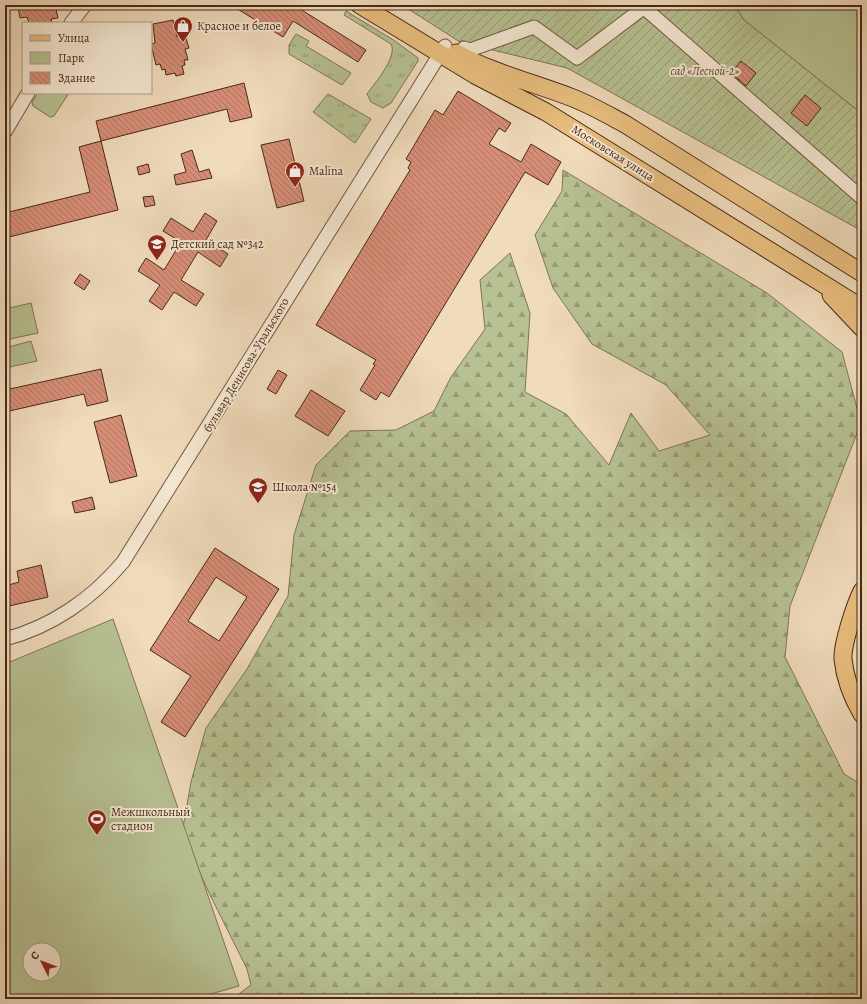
<svg xmlns="http://www.w3.org/2000/svg" width="867" height="1004" font-family="Alegreya,serif">
<style>
.grass{fill:url(#grass-tufts);stroke:#807554}
.forest{fill:url(#forest-firs);stroke:#807554}
.park{fill:#b7c192;stroke:#807554;fill-rule:evenodd}
.garden{fill:url(#garden-furrows);stroke:#807554}
.building{fill:url(#building-back-hatch);stroke:#482917;fill-rule:evenodd}
.lines{fill:none;stroke-linecap:round;stroke-linejoin:round}
.minor-casing{stroke:#725640;stroke-width:15}
.major-casing{stroke:#482917;stroke-width:19}
.minor{stroke:#f5e8d3;stroke-width:13}
.major{stroke:#e8be7e;stroke-width:17}
.labels{text-anchor:middle;dominant-baseline:central;stroke-width:4;stroke-linejoin:round;paint-order:stroke}
.poi-label{font-size:12px;fill:#482917;stroke:#f5e8d3;text-anchor:start}
.park-label{font-size:12px;font-style:italic;fill:#5e4730;stroke:#f5e8d3}
.street-label{font-size:12px;fill:#482917;stroke:#f5e8d3}
</style>
<defs>
<pattern id="grass-tufts" width="24" height="20" patternUnits="userSpaceOnUse"><rect width="24" height="20" fill="#b7c192"/><path d="M3 7l-1-3M5 7V3M7 7l1-3M15 17l-1-3M17 17v-4M19 17l1-3" fill="none" stroke="#979d76"/></pattern>
<pattern id="forest-firs" width="22" height="20" patternUnits="userSpaceOnUse"><rect width="22" height="20" fill="#b7c192"/><path d="M5 1l3.5 6h-7zM16 11l3.5 6h-7z" fill="#979d76"/></pattern>
<pattern id="garden-furrows" width="10" height="10" patternUnits="userSpaceOnUse"><rect width="10" height="10" fill="#b7c192"/><path d="M-1 1l2-2M0 10L10 0M9 11l2-2" fill="none" stroke="#979d76"/></pattern>
<pattern id="building-back-hatch" width="6" height="6" patternUnits="userSpaceOnUse"><rect width="6" height="6" fill="#d78e77"/><path d="M-1 5l2 2M0 0l6 6M5-1l2 2" fill="none" stroke="#b07461"/></pattern>
</defs>
<rect width="100%" height="100%" fill="#f0dbbb"/>
<filter id="stains"><feTurbulence type="fractalNoise" baseFrequency=".005" numOctaves="4"/><feColorMatrix values="0 0 0 0 .2 0 0 0 0 .09 0 0 0 0 .02 0 0 0 .5 -.17"/></filter>
<radialGradient id="worn" r=".72"><stop offset=".6" stop-color="#630" stop-opacity="0"/><stop offset="1" stop-color="#630" stop-opacity=".3"/></radialGradient>
<!-- grass -->
<path class="grass" d="M346,11l49,30 23,17v3l-27,42 -8,5 -12,-6 -4,-8c8,-11 31,-38 24,-50l-47,-29z
M296,34l13,7 -3,5 45,27 -9,12 -53,-31v-9z
M328,94l43,25 -16,24 -42,-31z"/>
<!-- forest -->
<path class="forest" d="M563,170l204,123 75,59 19,71 -71,183 -5,51 59,117 18,11v214h-636l10,-3 15,-11 -4,-16 -37,-74 -28,-62 9,-51 15,-54 41,-59 41,-73 6,-61 22,-70 34,-34 46,-1 38,-19 17,-34 34,-48 -5,-49 30,-27 20,60 -5,79 41,22 43,51 22,-52 28,38 51,-16 -44,-50 -74,-41 -39,-56 -18,-53 27,-44z"/>
<!-- park -->
<path class="park" d="M734,5h128v109l-118,-94z
M38,93h31l-15,23 -4,1 -17,-11 -1,-4z
M31,303l7,30 -33,7v-31z
M31,341l6,20 -32,7v-20z
M113,619l126,367 -46,13h-188v-335zM30,950h24v24h-24z"/>
<!-- garden -->
<path class="garden" d="M402,5h332l10,15 118,94v117l-295,-163 -107,-26z"/>
<!-- building -->
<path class="building" d="M25,5h30l3,13 -7,1 1,4h-23l-2,-6 -7,1 -2,-11z
M231,5h72l-3,4 66,41 -8,12 -65,-41 -10,16z
M173,20l4,17 8,-2 4,13 -4,1 3,11h-4l1,5 -3,1 2,8 -8,2 -1,-3 -9,2 -1,-6 -3,1 -2,-6 -4,1 -5,-21 4,-1 -2,-19z
M741,61l15,12 -10,13 -15,-13z
M244,83l8,34 -22,5 -3,-13 -126,32 -5,-20z
M458,91l53,32 -6,9 -6,-4 -10,16 32,18 10,-18 30,18 -13,23 -23,-13 -136,225 -8,-5 -5,8 -16,-10 15,-25 -2,-1 3,-4 -60,-35 94,-155 -2,-2 3,-6 -5,-3 29,-49 8,5z
M805,95l16,13 -14,18 -16,-13z
M289,139l15,62 -27,7 -16,-63z
M101,141l17,69 -109,27 -4,-24 85,-21 -11,-45z
M192,150l7,22 10,-3 3,9 -36,7 -2,-10 12,-3 -5,-18z
M148,164l2,8 -11,3 -2,-8z
M153,196l2,9 -10,2 -2,-10z
M205,213l12,8 -11,19 22,14 -8,13 -22,-15 -17,28 23,14 -8,12 -22,-14 -12,18 -13,-9 11,-16 -22,-14 8,-13 18,12 17,-28 -18,-11 8,-13 22,14z
M80,274l10,7 -6,9 -10,-7z
M101,369l7,32 -21,5 -3,-12 -79,18v-22z
M278,370l9,5 -11,19 -9,-5z
M311,390l34,21 -17,25 -33,-20z
M121,415l16,61 -27,7 -16,-61z
M92,497l3,12 -20,4 -3,-11z
M215,548l64,41 -94,148 -24,-15 30,-46 -41,-26zM216,577l31,20 -28,44 -31,-20z
M41,565l7,32 -43,10v-21l14,-4 -2,-11z"/>
<g class="lines">
<defs>
<path id="minor" d="M641,5l221,193
M71,23l14,-18
M460,55l4,-7 6,2 64,-23 43,31 66,-50
M5,132l23,-39
M5,639c46,-12 87,-40 118,-77l322,-516"/>
<path id="major" d="M360,5l115,70 71,37 316,196
M456,53c37,20 78,30 117,45 18,7 35,17 52,26l237,149
M831,295l31,33
M862,591c-7,14 -20,54 -19,68 2,20 9,38 19,55"/>
</defs>
<!-- minor casing -->
<use href="#minor" class="minor-casing"/>
<!-- major casing -->
<use href="#major" class="major-casing"/>
<!-- minor -->
<use href="#minor" class="minor"/>
<!-- major -->
<use href="#major" class="major"/>
</g>
<!-- icons -->
<defs>
<symbol id="shop-pin" viewBox="-11 -11 22 30"><path d="M0 17L-7.5 6A9.5 9.5 0 1 1 7.5 6Z" fill="#8f2418" stroke="#f5e8d3"/><path d="M-5-2.5h2.3a2.7 3.5 0 0 1 5.4 0H5L5.5 6h-11ZM-1.5-2.5h3a1.5 2.3 0 0 0-3 0Z" fill="#fff"/></symbol>
<symbol id="school-pin" viewBox="-11 -11 22 30"><path d="M0 17L-7.5 6A9.5 9.5 0 1 1 7.5 6Z" fill="#8f2418" stroke="#f5e8d3"/><path d="M0-5L7-2L0 1L-7-2ZM-4 1L0 2.5L4 1V4Q0 6-4 4Z" fill="#fff"/></symbol>
<symbol id="stadium-pin" viewBox="-11 -11 22 30"><path d="M0 17L-7.5 6A9.5 9.5 0 1 1 7.5 6Z" fill="#8f2418" stroke="#f5e8d3"/><path d="M0-5a6.5 5 0 1 0 0 10a6.5 5 0 1 0 0-10ZM-3.5-1.8h7v3.6h-7Z" fill="#fff"/></symbol>
</defs>
<g fill-rule="evenodd">
<use href="#shop-pin" x="172" y="15" width="22" height="30"/>
<use href="#shop-pin" x="284" y="160" width="22" height="30"/>
<use href="#school-pin" x="146" y="233" width="22" height="30"/>
<use href="#school-pin" x="247" y="476" width="22" height="30"/>
<use href="#stadium-pin" x="86" y="808" width="22" height="30"/>
</g>
<g class="labels">
<!-- poi labels -->
<g class="poi-label">
<text x="197" y="26">Красное и белое</text>
<text x="309" y="171">Malina</text>
<text x="171" y="244">Детский сад №342</text>
<text x="272" y="487">Школа №154</text>
<text x="111" y="812">Межшкольный<tspan x="111" dy="14">стадион</tspan></text>
</g>
<!-- park labels -->
<g class="park-label">
<text x="705" y="71">сад «Лесной-2»</text>
</g>
<!-- street labels -->
<g class="street-label">
<text transform="translate(613 153) rotate(32)">Московская улица</text>
<text transform="translate(246 365) rotate(-59)">бульвар Денисова-Уральского</text>
</g>
</g>
<!-- margin -->
<rect width="867" height="1004" fill="none" stroke="#f0dbbb" stroke-width="20"/>
<rect x="6" y="6" width="855" height="992" fill="none" stroke="#482917" stroke-width="2"/>
<rect x="10" y="10" width="847" height="984" fill="none" stroke="#482917"/>
<!-- legend -->
<rect x="22" y="22" width="130" height="72" fill="#f5e8d3" stroke="#b09c88"/>
<rect x="30" y="35" width="20" height="6" fill="#e8be7e" stroke="#b09c88"/>
<text x="58" y="42" font-size="12" fill="#482917">Улица</text>
<rect x="30" y="52" width="20" height="12" fill="#b7c192" stroke="#b09c88"/>
<text x="58" y="62" font-size="12" fill="#482917">Парк</text>
<rect x="30" y="72" width="20" height="12" fill="url(#building-back-hatch)" stroke="#b09c88"/>
<text x="58" y="82" font-size="12" fill="#482917">Здание</text>
<!-- north arrow -->
<g transform="translate(42 962) rotate(312)"><circle r="19" fill="#f5e8d3" stroke="#b09c88"/>
<path d="M0-3L7 15L0 10L-7 15Z" fill="#8f2418"/>
<text y="-6" font-size="11" font-weight="bold" text-anchor="middle" fill="#482917">С</text>
</g>
<rect width="100%" height="100%" filter="url(#stains)"/>
<rect width="100%" height="100%" fill="url(#worn)"/>
</svg>
